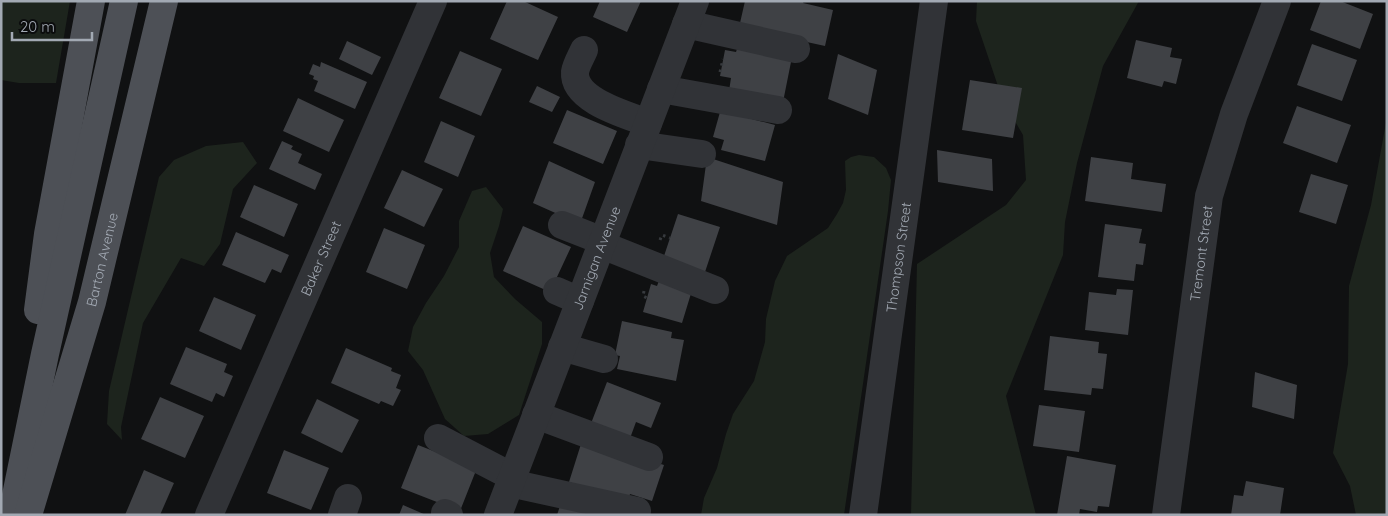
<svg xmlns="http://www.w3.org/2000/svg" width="1388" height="516" font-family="Quicksand,sans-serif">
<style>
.green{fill:#1d241d}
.building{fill:#3f4145}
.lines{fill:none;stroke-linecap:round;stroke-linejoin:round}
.path{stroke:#373a3e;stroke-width:3;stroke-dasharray:2.5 4;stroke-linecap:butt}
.minor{stroke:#313337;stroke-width:28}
.major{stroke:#4d5056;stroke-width:28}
.labels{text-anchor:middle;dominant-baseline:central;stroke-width:4;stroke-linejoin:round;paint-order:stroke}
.street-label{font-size:14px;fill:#a2a9b3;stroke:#0b0c0d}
</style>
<rect width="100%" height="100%" fill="#101112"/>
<!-- green -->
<path class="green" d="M1,1h69l-14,82h-37l-18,-3z
M977,1h162l-36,65 -26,97 -12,59 -2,33 -57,141 30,119h-125l6,-251 89,-59 20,-25 -3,-45 -20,-34 -27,-80z
M1387,117v398h-31l-6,-29 -17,-33 15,-89 1,-78 22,-81z
M243,142l14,21 -24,26 -13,55 -16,22 -23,-8 -38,65 -22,104 1,13 -15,-16 2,-33 50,-214 15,-17 32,-14z
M859,155l15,2 12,11 5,12 -3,31 -44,304h-143l3,-17 13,-30 9,-34 7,-20 21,-33 11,-39 1,-23 9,-38 12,-25 41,-28 9,-14 6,-11 3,-13 -1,-29 6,-4z
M486,187l17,22 -4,17 -9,27 4,24 21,22 27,23v22l-23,71 -31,19 -24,2 -19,-17 -22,-49 -15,-19 5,-24 13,-24 18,-27 15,-29v-26l13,-30z"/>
<!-- building -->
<path class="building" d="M507,1h16l35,16 -20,43 -48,-21z
M600,1h41l-14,31 -34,-15z
M745,1h59l-1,2 30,7 -8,36 -32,-7 -53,-16z
M1321,1h19l33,13 -13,35 -50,-19z
M1136,40l36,8 -2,9 12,2 -6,25 -12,-3 -2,6 -35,-9z
M347,41l34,16 -9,18 -33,-16z
M1312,44l45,16 -15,41 -45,-16z
M737,49l55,8 -9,45 -54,-11 2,-13 -11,-2 5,-26 11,2z
M460,51l42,18 -21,47 -42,-18z
M838,54l39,16 -9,45 -40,-16z
M321,62l46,20 -12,27 -41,-18 4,-10 -5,-2 1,-3 -5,-2 4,-10 7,3z
M970,80l52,8 -9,50 -51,-8z
M537,86l23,11 -8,15 -23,-10z
M298,98l46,22 -15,32 -46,-21z
M1297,106l54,19 -14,38 -54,-20z
M567,110l50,21 -14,33 -50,-21z
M720,112l9,1 46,12 -10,36 -44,-11 3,-10 -11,-3z
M441,121l34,15 -17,41 -34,-15z
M282,141l11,5 -2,3 11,5 -4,9 24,11 -7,16 -46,-21z
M937,150l55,9 1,32 -55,-9z
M707,157l76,25 -6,43 -76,-24z
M1091,157l42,6 -2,16 35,5 -4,28 -77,-11z
M549,161l46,21 -15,42 -47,-21z
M402,170l41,19 -19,38 -40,-19z
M1311,174l37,11 -12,39 -37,-12z
M254,185l44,19 -14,33 -44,-20z
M678,214l42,13 -15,45 -42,-13z
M1105,224l37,5 -3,14 7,1 -3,21 -7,-1 -2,17 -36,-4z
M523,226l48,21 -21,45 -47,-21z
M384,228l41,17 -18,44 -41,-17z
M236,232l53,23 -8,18 -9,-4 -7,14 -43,-18z
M660,278l33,9 -11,36 -39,-11 8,-28 6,2z
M1117,289l16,1 -5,45 -43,-5 4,-38 27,3z
M214,297l42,18 -15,35 -42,-19z
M622,321l50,11 -1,6 13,2 -8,41 -59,-12 3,-13 -5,-1z
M1050,336l49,6 -1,11 9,1 -4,35 -11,-1 -1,7 -47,-5z
M186,347l41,17 -3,8 9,4 -9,21 -8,-4 -4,9 -42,-18z
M346,348l46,20 -1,3 10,4 -5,13 5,2 -8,16 -12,-5 -2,3 -48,-21z
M1255,372l42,13 -3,34 -42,-12z
M607,382l54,21 -10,25 -15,-6 -7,19 -39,-15z
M160,397l44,19 -19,42 -44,-19z
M317,399l42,21 -17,33 -41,-20z
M1039,405l46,6 -6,41 -46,-6z
M581,444l57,13 26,8 -12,36 -22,-7 -2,7 -59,-19z
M418,445l59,23 -17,43 -59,-23z
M284,450l45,18 -18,42 -44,-17z
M1067,456l49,9 -7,42 -11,-1 -1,6 -17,-3 -1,6h-22z
M144,470l30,13 -14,32h-35z
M1246,481l38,7 -4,27h-49l3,-20 9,1z
M403,505l23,10h-27z
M560,506l52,9h-55z"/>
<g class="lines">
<!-- path -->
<path class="path" d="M720,72l3,-13
M660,240l2,-5 8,3
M644,291l-1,5 4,2"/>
<!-- minor -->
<g class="minor">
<path d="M686,24l110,25"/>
<path d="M584,50c-3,7 -8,15 -9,22 -2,29 53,43 73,51"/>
<path d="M661,89l117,21"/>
<path d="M639,145l63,9"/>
<path d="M562,225l41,16"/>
<path d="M602,245l113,45"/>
<path d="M557,291l23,10"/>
<path d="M562,347l42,12"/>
<path d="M536,415l113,42"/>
<path d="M438,438l75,39"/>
<path d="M510,483l127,28"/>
<path d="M445,513l4,2"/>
<path id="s1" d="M209,515l224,-514"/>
<path d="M342,515l6,-17"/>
<path id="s2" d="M498,515l197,-514"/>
<path id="s3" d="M863,515l71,-514"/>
<path id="s4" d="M1166,515l43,-319 25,-82 43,-113"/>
</g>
<!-- major -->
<g class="major">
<path d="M38,310l10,-76 43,-233"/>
<path d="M12,515l33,-161 79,-353"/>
<path id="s5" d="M28,515l64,-213 72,-301"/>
</g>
</g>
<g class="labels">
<!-- street labels -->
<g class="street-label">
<text stroke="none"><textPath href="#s4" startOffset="264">Tremont Street</textPath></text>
<text stroke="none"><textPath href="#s1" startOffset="280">Baker Street</textPath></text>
<text stroke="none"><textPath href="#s2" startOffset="275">Jarnigan Avenue</textPath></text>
<text stroke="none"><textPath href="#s3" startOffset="260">Thompson Street</textPath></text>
<text stroke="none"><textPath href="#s5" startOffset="266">Barton Avenue</textPath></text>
</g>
</g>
<!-- border -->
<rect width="1388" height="516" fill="none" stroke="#a2a9b3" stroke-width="5"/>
<!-- scale -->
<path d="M12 32v8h80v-8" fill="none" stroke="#a2a9b3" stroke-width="2.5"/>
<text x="20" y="32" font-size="15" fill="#a2a9b3" stroke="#0b0c0d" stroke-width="4" paint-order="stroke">20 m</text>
</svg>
